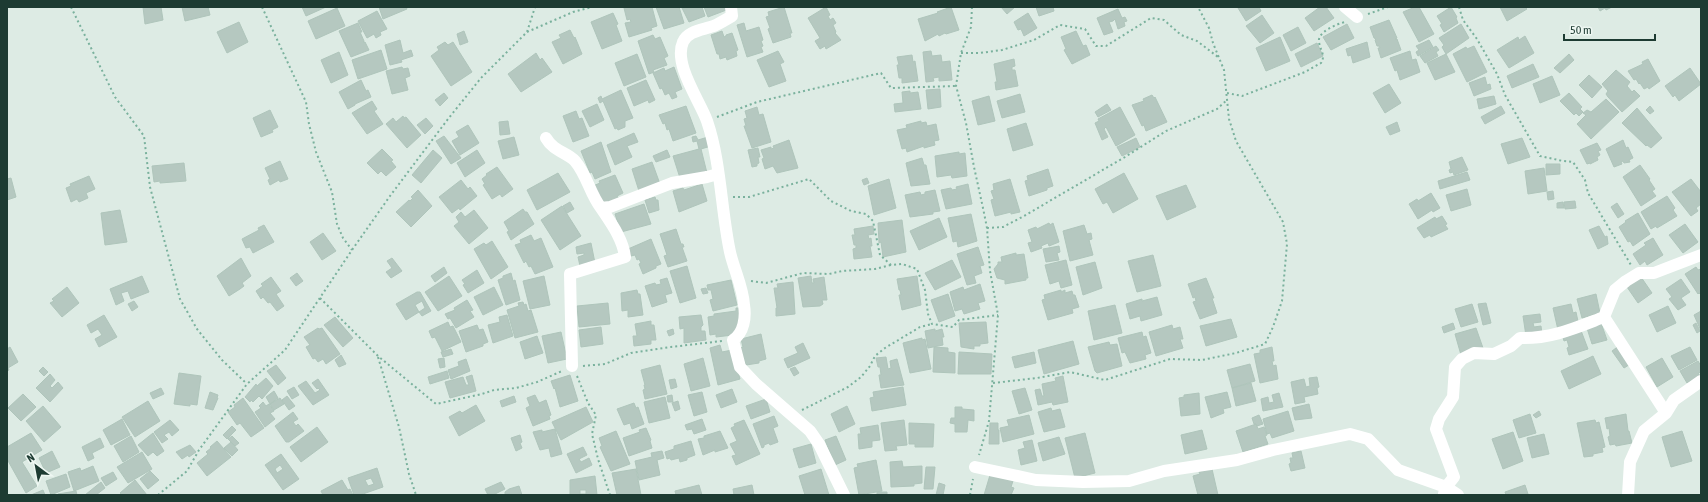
<svg xmlns="http://www.w3.org/2000/svg" width="1708" height="502" font-family="'Asap Condensed',sans-serif">
<style>
.building{fill:#b5c8c0;stroke:#afc5bb;fill-rule:evenodd}
.lines{fill:none;stroke-linecap:round;stroke-linejoin:round}
.path{stroke:#7ab19d;stroke-width:2;stroke-dasharray:2 3;stroke-linecap:butt}
.street{stroke:#fff;stroke-width:12}
</style>
<rect width="100%" height="100%" fill="#ddebe4"/>
<!-- building -->
<path class="building" d="M143,7h18l2,13 -18,4z
M182,7h26l2,8 -25,6z
M302,7h24l-20,9z
M379,7h27l1,2 -24,10z
M628,7h24l5,19 -6,2 1,2 -23,7 -4,-14 6,-1 -1,-3 -3,1 -3,-12z
M656,7h23l5,16 -20,6z
M702,7l3,9 -16,6 -7,-14z
M704,7h24l1,2 -21,8z
M784,7l8,26h-2l1,4 -18,6 -5,-14 2,-1 -4,-11 3,-1 -1,-4z
M826,7l4,8 -2,1 2,4 3,-2 3,5 -3,2 3,7 -1,1 6,7 -15,9 -1,-3 -5,3 -5,-8 5,-3 -12,-20z
M951,7l8,23 -13,4 -1,-1 -6,3 -1,-2 -13,7 -7,-22 20,-6 -1,-1z
M1001,7h14l-8,7z
M1036,7h17l1,4 -15,5z
M1240,7h19l2,4 -15,10 -8,-13z
M1320,7h6l8,11 -20,13 -9,-13z
M1415,7h4l15,27 -15,8 -16,-30z
M1451,7l6,10 -1,1 2,5 -14,9 -4,-7 2,-1 -5,-8z
M1500,7h25l2,2 -20,12z
M1598,7h14l-6,3 -1,-2 -5,3z
M337,8l8,18 -29,13 -8,-18z
M1118,9l4,9 3,-1 2,4 -3,1 1,4 -7,3 -3,-10 -2,2 -4,1 4,10 -9,3 -7,-17z
M377,11l10,18 -7,3 1,3 -5,3 -2,-4 -7,4 -9,-17z
M613,13l5,11 -2,1 6,16 -20,8 -11,-27z
M1028,13l9,15 -13,8 -3,-7 -3,1 -4,-8z
M1262,15l12,18 -14,10 -14,-17z
M1389,20l8,18 -2,1h2l4,11 -20,8 -3,-10h2l-1,-2h-2l-2,-6 1,-1 -2,-1 -4,-11z
M239,22l9,20 -21,11 -10,-21z
M358,23l4,9h-2l4,9 -1,1h2l4,8 -18,7 -12,-26z
M744,23l2,8 13,-4 4,13 -2,1 2,5 -2,1 2,5 -16,5 -10,-32z
M1347,24l7,14 -23,12 -8,-13z
M1461,24l8,14 -23,16 -4,-7 2,-2 -5,-7z
M1298,27l8,16 -15,8 -8,-16z
M570,30l4,8 1,-1 7,17 -19,10 -11,-22 9,-4 -2,-3z
M464,31l4,11 -8,3 -3,-11z
M722,31l2,6 2,-1v-1l6,-2 6,17 -2,1 1,5 -10,4 -1,-3 -6,2 -1,-5h-2l-6,-19z
M1076,31l7,15 3,-1 4,10 -18,9 -8,-14 2,-1 -5,-12z
M653,35l2,4 5,-2 8,19 -4,2 3,7 -14,5 1,2 -5,2 -11,-33z
M1525,36l9,17 -25,15 -12,-18 21,-13 1,3z
M1280,37l10,24 -24,10 -10,-23z
M400,40l3,13 8,-3 2,6 -12,4 1,2 -12,3 -5,-20z
M1429,40l4,7 -15,9 -2,-4 3,-2 -3,-4z
M445,42l3,3 5,-3 19,30 -21,14 -20,-30 8,-6 -2,-3z
M1367,42l3,15 -17,6 -2,-8 -3,1 -2,-7z
M1317,43l6,13 -22,11 -6,-13z
M1436,46l3,4 -3,2 2,4 -13,7 -5,-7z
M1474,46l13,26 -20,10 -14,-28 13,-7 1,2z
M381,50l6,19 -29,10 -6,-19z
M778,51l6,11 -4,2 6,17 -17,6 -12,-27z
M931,51l1,5 9,-1 1,7 8,-1 2,19 -13,1v-4l-6,1 1,3 -8,1 -3,-30z
M1410,51l2,9 4,-1 4,13 -20,8 -3,-10 -2,1 -5,-13z
M339,52l9,23 -17,8 -10,-23z
M536,53l4,7 2,-2 10,14 -31,20 -13,-18z
M637,54l9,23 -22,9 -9,-23z
M1446,54l9,18 -20,8 -8,-17z
M1569,54l5,6 -14,13 -6,-5z
M912,55l1,7 2,-1 3,20 -16,2v-5h-3l-2,-13h2l-2,-8z
M1014,59l1,7 -3,1v3h3l3,16 -22,4 -1,-8h2l-3,-18z
M1648,59l12,22 -11,8 -1,-2 -4,2 -4,-6 -1,1 -3,-5 -2,1 -6,-9 15,-7 -1,-2z
M1533,64l6,13 -27,11 -5,-12z
M402,67l1,2 5,-1 2,8 -5,2 3,12 -16,4 -6,-23z
M674,67l8,22 -7,3 2,5 -5,2 -3,-6 -4,2 -3,-7 -2,1 -7,-16 11,-5 1,3z
M1690,68l11,16 -22,17 -4,-6 -2,2 -8,-11z
M1616,70l14,12 -3,4 5,6 2,-2 6,6 -18,16 -14,-15 -2,-3 2,-3 -6,-7z
M1589,75l13,12 -10,11 -13,-13z
M1552,76l8,19 -20,8 -7,-19z
M1485,77l2,8 3,-1 1,5 -17,7 -5,-13z
M361,80l5,11 2,-1 3,7 -16,7v1l-7,4 -9,-17z
M646,80l9,20 -6,3 -1,-3 -14,6 -7,-18z
M1389,84l12,19 -16,10 -12,-20z
M940,89l1,18 -13,2 -2,-19z
M621,90l12,28 -8,3v6l-7,3 -1,-2 -2,1 -12,-28 -3,2 -2,-5 3,-2 1,3z
M910,91v2l8,-1 3,17 -26,3 -1,-8 9,-1 -1,-11z
M444,93l4,5 -8,8 -5,-6z
M1569,93l13,14 -2,2 3,3 -4,4 -3,-3 -2,2 -14,-14z
M1020,94l5,18 -23,6 -5,-17z
M1152,95l2,3 1,-1 12,25 -21,9 -2,-6 -2,1 -10,-21 12,-4 -1,-2z
M989,96l6,25 -17,4 -6,-24z
M1494,96l2,8 -17,5 -2,-10z
M1606,99l13,13 -28,27 -14,-15 9,-9 -3,-2 4,-3 4,2z
M372,101l5,8 -3,2 9,13 -16,10 -15,-21z
M597,104l7,16 -14,7 -8,-16z
M1107,104l4,6 -13,7 -3,-5z
M686,106l10,27 -23,8 -4,-12 -2,1 -2,-7 -2,1 -4,-9z
M1501,106l4,7 -20,11 -4,-7z
M1650,106l4,5 -4,3 -4,-4z
M757,107l2,8 4,-1 8,28 -19,6 -8,-22h2l-2,-7 3,-1 -2,-7z
M1120,107l15,28 -19,11 -10,-19 -2,2 4,8 -6,3 -7,-17 4,-2 -1,-2z
M1637,108l25,30 -11,10 -4,-3 -1,1 -24,-23z
M270,110l8,17 -6,3 1,2 -12,5 -8,-19z
M576,111l3,8 3,-1 7,18 -16,6 -10,-26z
M403,116l1,2 2,-1 15,18 -14,13 -21,-24 7,-6 3,4z
M426,118l7,8 -8,8 -8,-9z
M508,121l2,13 -10,1 -1,-13z
M921,121v2l5,-1 1,4 9,-2 3,16 -5,1 1,4 -11,3v-2l-17,6 -1,-4 -4,1 -5,-19 10,-2 -1,-3z
M1397,122l3,9 -10,4 -4,-8z
M1026,123l7,22 -20,6 -6,-22z
M468,125l11,18 -19,12 -8,-14 7,-4 -3,-5z
M634,133l4,9 -11,4 5,11 -17,8 -8,-20z
M444,136l17,22 -10,6 -15,-23z
M696,136l2,4 10,-3 3,9 -10,3 6,24 -27,5 -7,-22 26,-7 -2,-8 -4,1 -1,-5z
M514,137l5,18 -16,4 -5,-18z
M1136,138l4,9 -18,9 -5,-9z
M1522,138l8,19 -22,7 -7,-20z
M789,140l9,28 -21,5 -4,-7 -8,3 -3,-10 2,-1 -3,-8 10,-3v2l3,-1 -1,-2z
M1623,140l3,8 2,-1 5,11 -4,2 1,2 -6,1 -1,-2 -2,1 1,2 -8,3 -8,-18z
M601,142l10,30 -16,7 -3,-7 -2,1 -9,-22z
M1597,143l4,7 -3,1 2,4 -3,2 1,3 -8,4v-1l-3,1 -7,-14z
M758,148l2,9h-2l1,6 -2,1v2l-5,1 -4,-17z
M382,149l11,11 -2,1 5,6 -10,9 -5,-5 -3,3 -11,-11z
M433,150l9,8 -21,25 -9,-8z
M477,150l8,13 -20,14 -8,-14z
M667,150l3,7 -14,5 -3,-6z
M959,152v2l6,-1 2,23 -15,2 -1,-3 -14,2 -2,-21z
M1462,157l6,13 -14,5 -1,-3 -3,1 -1,-3 2,-1 -2,-7z
M922,158l2,7h2l4,19 -19,2 -5,-23z
M280,161l8,18 -8,3 -1,-2 -9,5 -2,-5 2,-1 -5,-11z
M652,162l8,22 -21,7 -7,-22z
M184,163l2,18 -26,2v-2l-6,1 -2,-16z
M1546,164h14v10l-14,1z
M1640,165l10,14 -1,1 6,9 -3,2 4,5 -15,10 -18,-29z
M497,167l16,22 -11,8 -2,-3 -8,5 -9,-14 2,-1 -3,-5 5,-4 -1,-1z
M1544,168l3,23 -19,3 -3,-23z
M1048,169l5,17 -6,2v2l-18,6 -4,-15 3,-1 -1,-4z
M1467,172l3,8 -30,9 -2,-8z
M558,173l12,19 -33,18 -10,-20z
M1124,173l14,26 -25,14 -6,-11 -4,2 -8,-15z
M615,175l8,18 -6,3 2,3 -9,4 -1,-2 -7,3 -9,-18 7,-3 -1,-2z
M89,176l6,13 -9,4 2,5 -9,4 -2,-3 -6,3 -5,-14 5,-2 -1,-2z
M11,178l5,19 -9,3v-21z
M867,178l2,5 -5,2 -2,-5z
M889,179l7,29 -22,7 -6,-29z
M1010,179l10,33 -9,2v-2l-16,4 -4,-16 3,-1 -3,-8 3,-1 -1,-6z
M1691,179l10,13v12l-5,4 2,3 -7,5 -19,-24z
M461,180l7,9 2,-2 7,9 -17,14 -1,-2 -7,5 -13,-16z
M702,184l5,17 -28,11 -6,-21 10,-3 1,2z
M968,184l4,20 -26,5 -5,-19 10,-2 1,2 5,-1 -1,-2z
M1186,185l10,22 -29,13 -11,-24z
M1467,189l4,16 -20,6 -5,-16z
M418,190l14,16 -21,21 -15,-15 13,-12 1,1 3,-3 -2,-1z
M935,190l5,21 -7,1v2l-23,3 -5,-22 15,-3 1,3 4,-1v-2z
M1553,191l1,8 -6,1 -1,-8z
M1431,193l9,15 -7,4 -1,-2 -14,9 -9,-15 8,-5 1,2z
M1667,196l8,12 -2,2 4,6 -20,12 -1,-2 -5,3 -10,-17z
M655,197l1,3h2l1,10 -10,3 -4,-13z
M1575,201l1,7 -11,1 -1,-7z
M570,202l4,7 -7,4 -4,-7z
M1563,202l1,6h-7v-5z
M1617,203l7,11 -6,4 -7,-11z
M644,204l7,20 -30,8 -6,-18z
M562,206l19,30 -21,14 -19,-30z
M523,209l2,3h2l7,12 -23,16 -4,-8 2,-1 -5,-9z
M120,210l7,32 -22,3 -4,-32z
M474,210l14,18 -19,16 -15,-18 5,-4 -3,-5 5,-5 4,5z
M1638,213l12,21 -17,12 -3,-5 -2,1 -9,-15 7,-5 -1,-1z
M971,214l6,27 -19,6 -1,-6 -4,1 -5,-24z
M1442,216l5,8 -2,1 3,4 -17,8 -1,-2 -6,3 -7,-10 18,-11 1,2z
M939,218l8,19 -28,13 -9,-19z
M902,220l4,32 -23,5 -2,-15 -2,1 -1,-20z
M1049,223l1,2 3,-2 6,19 -10,4 -1,-3 -7,3 1,2 -11,4 -3,-9 4,-1 -4,-12 8,-3 1,2z
M1685,224l13,18 -15,11 -14,-18z
M264,225l10,17 -21,11 -3,-6 -4,1 -4,-9 17,-9 -1,-2z
M1084,225l3,9 4,-1 1,6 -3,1 4,15 -23,6 -7,-30z
M873,226l1,8 -6,1 1,4 2,-1 1,8h-2l2,11 -18,2 -1,-10 3,-1v-3h-2l-2,-10h3l-1,-6z
M1599,226l6,11 2,-1 1,8 -10,5 -9,-19z
M676,229l5,15h2l1,3h-2l5,14 -19,6 -4,-11 3,-1 -7,-21z
M323,233l13,18 -14,9 -12,-18z
M531,235l3,6 7,-3 12,29 -18,7 -4,-8 -2,1 -3,-6 -2,2 -9,-18 6,-2 -1,-3z
M1653,238l10,17 -16,10 -2,-4 -5,4 -7,-11 13,-9 -2,-2z
M651,239l10,25 -5,2v2l-13,6 -4,-10 2,-1 -2,-4 -2,1 -2,-5 -4,1 -3,-7z
M492,241l16,26 -17,12 -17,-30 10,-6 2,2z
M591,243l4,20 -15,3 -2,-9 6,-2v-2l-7,1 -1,-7z
M1059,246l1,6 -3,1 2,7 -13,2 -3,-13z
M978,247l6,18 -4,1 2,7 -8,3 2,7 -9,2 -10,-31z
M1016,253v2l8,-1 4,24h-2v2l-21,4v-4l-8,-2 -3,-9 4,-5v-2h4l-1,-5z
M1153,255l8,31 -24,6 -9,-31z
M241,258l10,18 -9,7 2,3 -4,3 -11,7 -12,-20z
M392,258l10,13 -11,7 -5,-6 6,-4 -5,-7z
M952,260l9,17 -26,13 -10,-17z
M1066,260l6,25 -11,3 -2,-7 -9,3 -5,-19z
M1095,262l7,26 -19,7 -7,-28z
M687,266l9,32 -16,5 -10,-32z
M444,267l3,6 -12,9 -4,-6z
M1696,267l2,3 3,-1v26l-2,-2 -1,1 -13,-20z
M477,270l7,13 -16,10 -5,-8 2,-1 -3,-4z
M297,273l6,8 -7,5 -6,-8z
M511,273l2,8 2,-1 5,20 -14,5 -8,-25 5,-2v-2z
M142,276l7,16 -18,7 -3,-8 -7,2 3,8 -8,4 -6,-16z
M449,276l13,20 -24,15 -13,-19z
M544,276l6,29 -20,4 -7,-28z
M811,276l1,7h2l-1,-4 11,-2 3,23h-5l1,4 -3,2 -17,1 -5,-29z
M917,276l4,29 -19,5 -3,-15h2l-1,-5h-1l-2,-11z
M271,277l10,14 -5,3 8,12 -7,5 -7,-9 -2,1 -5,-6 -2,2 -5,-8 7,-5 -2,-2z
M1641,277l11,16 -14,10 -11,-16z
M667,278l5,15 -7,2 2,7 -15,5 -7,-21 10,-3 1,2 5,-1 -1,-4z
M1206,278l8,20h-2l5,15 -17,6 -7,-17 3,-1 -1,-4 -2,1 -5,-14z
M1681,279l9,13 -9,6 5,7 -8,5 -9,-11 3,-2 -6,-8z
M731,280l6,25 -24,6 -3,-11 3,-1 -2,-9h-3l-1,-5z
M793,282l2,32 -19,2v-8h1l-3,-20h4l-1,-4z
M980,284l5,17 -7,2 2,6 -16,5 -2,-5 -7,2 -5,-19 13,-5 1,3z
M67,287l12,16 -17,14 -12,-14 4,-2 -2,-2z
M494,287l9,18 -20,10 -9,-18z
M706,288l2,5 -5,1 -2,-5z
M637,290l1,4h2l3,21 -15,2v-7l-6,1 -1,-18z
M1061,290v2l4,-2v3l7,-2 1,4h2l4,12 -7,2 1,4 -25,7 -6,-20 3,-1 -1,-4z
M417,292h3l11,19 -9,5 -3,-4 6,-4 -3,-7 -7,4 4,7 -13,8 -10,-16z
M948,294l7,22 -16,6 -8,-22z
M1596,294l4,19 -18,5 -5,-19z
M1157,297l5,18 -21,6 -1,-5 -10,3 -4,-15 16,-5v2z
M467,300l6,10 -3,1 4,6 -18,11 -6,-10 -2,1 -3,-5 10,-4 -1,-2z
M134,301l4,6 -6,4 -4,-7z
M523,302l1,3 2,-1 2,7 3,-1 7,22 -23,6 -8,-28 12,-4 -1,-3z
M608,303l2,21 -31,3 -2,-21z
M1486,303l5,20 -8,2 -5,-21z
M1472,304l6,18 -17,5 -6,-18z
M1571,304l2,9 3,-1 3,14 -21,4 -5,-22z
M1115,305l7,28 -28,7 -6,-29z
M1668,306l8,17 -19,9 -8,-17z
M736,308h4v24l-7,3 -17,2v-3l-6,1 -2,-18 6,-1v-2l22,-3z
M1701,311v20l-7,-16z
M1540,314l1,8 -8,1 1,4 7,-1 1,8 -16,2 -3,-20z
M104,315l13,22 -18,10 -4,-8 7,-4 -4,-6 -7,4 -4,-8z
M507,315l6,21 -20,7 -5,-18 12,-3 -1,-5z
M701,315l2,10 -2,2v4h4l1,9 -22,3v-15l-4,1 -1,-12z
M335,317l18,21 -10,9 -19,-22z
M1231,319l6,18 -31,9 -6,-20z
M1600,320l7,20 -15,4 -6,-19z
M651,321v4h3l2,15h-5v4l-17,2 -1,-10h4l-2,-12z
M448,322l2,5 3,-1 8,16 -19,9 -7,-14 -3,1 -3,-7z
M986,322l2,21 -8,1v2h-6v3l-13,-2 -2,-24z
M1453,323l2,6 -11,4 -2,-6z
M1696,323l4,8 -3,2 -4,-8z
M477,325l2,5 4,-1 5,13 -5,2v2l-17,6 -7,-21z
M1172,325l1,4 7,-2 3,12h-3l3,9 -27,8 -7,-24z
M601,327l2,17 -22,3 -2,-17z
M318,328l1,1 3,-1 18,26 -14,10 -3,-5 -5,3 -3,-4 -2,1 -7,-12 4,-2 -6,-8z
M1476,328l7,20 -22,7 -6,-21z
M1580,328l8,21 -19,6 -2,-7 2,-1 -2,-7 -3,1 -2,-7z
M673,329l1,5 -5,2 -2,-5z
M935,329v2l7,-2 2,8h-2l1,8 -15,3 -3,-17z
M561,332l6,27 -19,4 -6,-27z
M1142,332l1,5 3,-1 5,17 -6,2 1,4 -16,4 -5,-11 -3,1 -4,-15z
M761,334l5,25 -7,2v2l-13,2 -6,-17 3,-1 -2,-8z
M537,336l6,17 -18,6 -5,-17z
M922,338v2l3,-1 6,30 -21,4 -7,-30z
M1073,341l6,23 -35,10 -6,-24z
M1109,342l1,3 7,-1 5,22 -25,7 -2,-2 -7,-24z
M803,343l7,15 -22,10 -4,-9 14,-6 -3,-6z
M720,345l2,7 10,-2 8,29 -22,6 -8,-37z
M1620,345l12,18 -8,5 -12,-17z
M10,347l8,15 -10,6 1,2 -2,1v-22z
M934,347l14,1v4l7,1v20l-22,-1z
M1272,347l2,14h-2l1,5 3,-1 2,14 -18,4 -6,-29 6,-1v-3z
M1690,347l7,13 -18,10 -8,-14z
M451,349l2,5 -10,3 -2,-5z
M959,352l33,2 -1,20h-33z
M1034,352l2,11 -21,5 -3,-11z
M341,355l5,9 -7,3 -4,-7z
M1593,356l8,18 -32,15 -8,-18z
M886,357l2,12 3,-1 -1,-7 7,-2 7,26 -23,3 -2,-13h2l-1,-8h-2l-2,-9z
M444,358l1,9 -5,1 -2,-9z
M703,358l7,28 -19,5 -7,-27z
M1662,358l11,19 -16,10 -11,-20z
M466,359l4,12 -19,8 -3,-9 11,-4 -1,-4z
M1698,361l3,5v6l-3,1 2,3 -13,7 -7,-12z
M1250,364l5,17 -23,7 -5,-18z
M276,365l10,13 -8,7 -11,-14z
M660,365l7,29 -22,5 -2,-9 2,-1 -1,-4h1l-4,-15z
M43,367l5,5 -4,4 -5,-5z
M795,367l4,6 -5,3 -4,-7z
M447,371l2,7 -19,6 -2,-7z
M179,373l22,3 -4,29 -7,-1v2l-16,-2z
M50,374l5,6 -5,6 2,2 6,-6 5,6 -13,14 -14,-14z
M472,375l4,16 -26,7 -5,-16 18,-5 3,8h3l-3,-8z
M570,375l8,26 -18,6 -5,-19 -1,1 -3,-8z
M1063,376l5,26 -15,3 -1,-3 -14,3 -3,-15 5,-1 2,7h2l-2,-12 14,-3 -1,-3z
M1317,377l2,10 -2,1 1,6 -14,3 1,5 -10,2 -4,-22 13,-3 2,8 4,-1 -1,-8z
M266,378l7,8 -11,13 -3,-3 -6,6 -2,-2 -1,2 -5,-5 11,-13 1,2z
M318,379l11,16 -16,10 -15,-19 8,-5 9,12 5,-3 -2,-2 -1,1 -5,-6z
M675,379l2,8 -6,2 -2,-9z
M1251,383l5,18 -20,5 -4,-18z
M294,387l5,8 -7,4 -5,-8z
M903,387l3,18 -34,6 -2,-13 4,-1 -1,-5z
M161,388l3,6 -11,5 -3,-6z
M1025,388l7,22 -13,4 -7,-23z
M732,389l5,13 -16,6 -5,-13z
M274,391l4,7 -8,6 -4,-7z
M210,392l8,3 -1,3h1l-5,12 -8,-2z
M702,392l5,20 -13,4 -6,-21z
M1227,392l4,15 -8,2 1,4 -13,5 -6,-21z
M1199,393l1,21 -19,2 -2,-18 5,-1v-2z
M1279,393l4,14 -20,4 -2,-12 7,-2 1,6 5,-1 -2,-7z
M23,394l13,13 -15,14 -13,-13z
M535,395l4,8 7,-3 5,15 -2,1 1,3 -17,7 -7,-18 4,-2 -3,-8z
M672,395l1,7h-5l-1,-6z
M287,396l8,10 -6,4 -7,-10z
M514,396l2,6 -14,5 -2,-6z
M665,397l5,21 -21,5 -5,-21z
M243,398l21,30 -13,9 -11,-14 -3,2 -9,-13 7,-5 -1,-2z
M280,398l4,6 -10,6 -4,-6z
M766,399l4,13 -19,7 -5,-13z
M148,401l12,20 -25,16 -13,-20z
M678,401l2,8 -5,2 -3,-8z
M263,402l3,4 3,-2 5,7 -4,2 5,6 -10,8 -10,-15 6,-4 -2,-2z
M634,403l2,5 2,-1 6,17 -12,5 -2,-6 -6,2 -7,-16z
M1309,404l3,14 -17,2 -3,-12z
M476,405l9,16 -26,15 -10,-19 11,-6 2,2z
M43,406l18,21 -17,15 -18,-21z
M847,406l8,18 -16,8 -8,-18z
M586,407l7,15 -32,18 -9,-18z
M955,407h7v2l12,1v11l-6,-1 -1,12h-12v-8l-5,-1 1,-5h4z
M1051,408l1,3 8,-2 5,18 -21,5 -6,-20z
M1288,411l6,20 -22,7 -2,-5 -3,1 -4,-15z
M1539,411l2,4 -5,3 -3,-3z
M293,412l5,7 -5,3 3,4 2,-2 6,7 -15,11h-3l-11,-16z
M1530,414l6,19 -17,5 -6,-18z
M1626,414l2,17h1l3,12 -16,3 -1,-2 -5,1 -2,-8 2,-1 -1,-8 -2,1 -2,-11z
M1029,415l5,19 -31,8 -3,-14 9,-2 -2,-6z
M1259,415l4,9 -6,2 -1,-2h-2l-2,-6z
M774,416l4,10 -5,2 5,14 -8,3 -1,-2 -5,2v2l-2,1 -9,-24z
M122,419l8,16 -19,10 -8,-15z
M702,419l4,11 -12,4 -2,-5 -5,1 -2,-5z
M170,420l9,10 -7,6 -3,-4 -5,3 4,4 -6,4 -8,-11z
M744,420l16,34 -24,11 -4,-9 4,-1 -6,-11 7,-3 -6,-13 4,-2 -1,-2z
M904,420l3,25 -11,1 1,4 -12,1 -4,-28z
M1595,420l1,3 3,-1 6,25 -3,1 1,4 -10,2v2l-9,1 -7,-34z
M909,423l25,1 -1,23h-18v-3h-6z
M990,423h8v7h1v14h-10z
M1256,424l2,5 6,-2 3,8 -2,1 3,8 -25,8 -7,-21z
M878,425l2,15 -8,1v6l-13,2 -1,-15h3l-1,-6z
M232,426l4,4 -9,9 -4,-4z
M317,427l11,15 -27,20 -11,-15z
M646,428l5,12 -1,1 2,7 -23,8 -6,-18 17,-6 -1,-2z
M555,429l7,25 -11,3 -2,-9 -9,2 -7,-18 9,-2v2z
M1202,430l5,19 -22,5 -4,-19z
M616,431l14,33 -19,7 -11,-24 2,-1 -3,-8z
M720,431l8,17 -13,4v-2l-12,5 -5,-16 6,-1v-2z
M1682,431l10,30 -21,6 -9,-30z
M1513,432l10,29 -20,8 -11,-30z
M31,433l11,17 -20,12 15,24 -11,7 -19,-34v-12z
M153,433l11,18 -7,5 -4,-4 -5,4 -10,-11z
M1085,433l10,40 -20,5 -10,-40z
M1544,434l5,20 -17,4 -5,-20z
M520,435l2,7 -2,1 2,5 -6,3 -5,-13z
M131,436l8,16 -16,10 -9,-16z
M232,436l7,7 -4,3 -7,-7z
M836,436l10,24 -11,5 -10,-25z
M1059,437l6,17 -22,7 -5,-18z
M100,438l4,9 -12,6 2,5 -6,3 -6,-14z
M1032,440l5,21 -16,4 -3,-15 7,-2 -2,-6z
M217,441l14,16 -24,19 -10,-13 11,-9 -2,-2 5,-4 -1,-1z
M691,441l4,14 -8,3v2l-7,2 -1,-4 -8,2 -1,-2 -3,1 -2,-7 9,-3v-3z
M231,442l7,8 -6,6 -8,-8z
M811,444l5,19 -17,5 -6,-19z
M190,445l6,7 -7,5 -1,-2 -6,4 -6,-7z
M583,447l4,8 -8,4 2,3 8,-4 3,7 -16,8 -9,-19z
M52,451l8,16 -14,6 -7,-15z
M662,451l2,7 -7,2 3,15 -21,5 -4,-19 17,-4 -1,-4z
M1301,451l4,17 -14,3 -2,-7 2,-1 -1,-5h3l-1,-5z
M142,452l10,17 -24,14 -11,-16z
M281,454l18,25 -16,11 -18,-25zM280,465l3,4 -6,4 -2,-4z
M876,460l6,31 -23,4 -5,-27 4,-1 -1,-3z
M902,461l1,6 19,-1v17l-8,1v2l-23,1 -1,-25z
M93,466l6,15 -25,10 -6,-19 12,-4 1,3z
M926,467h9l-2,22h-9z
M377,468l6,19 -23,8h-6l-6,-17zM371,478l3,6 -6,2 -3,-6z
M636,469l5,26h-24l-5,-22z
M821,469l8,26h-24l-6,-19z
M1212,469l6,26h-20l-5,-19 7,-2 -1,-2z
M150,471l9,9 -11,9 -8,-10z
M113,472l4,7 -11,7 -5,-8z
M66,474l4,13 -19,8 -5,-14z
M990,475l23,6 -2,6 3,1 -3,7h-27z
M595,476l2,19h-27v-15zM580,490h6v4h-6z
M135,480l12,15h-25l-2,-2z
M342,480l6,10 2,-1 3,6h-30l-2,-4z
M101,482l4,6 -9,7h-11z
M501,482l4,7 -12,6h-5l-3,-6z
M939,483l6,2 -2,10h-7z
M699,485l3,10h-26l-1,-4z
M752,485l2,10h-20l-1,-6z
M1525,485l3,9 -22,1 -1,-3z
M519,486l3,9h-17v-3l4,-3z
M43,490l2,5h-14z
M76,491l1,4h-19v-1z
M877,492h10v3h-10z"/>
<g class="lines">
<!-- path -->
<path class="path" d="M71,7l44,90 29,39 6,51 30,112 17,30 25,31 25,24
M262,7l44,95 3,22 7,28 16,40 5,32 6,14 9,12
M972,7l-1,20 -10,26 -5,33 10,37 8,44 9,41 4,20 3,43 8,44 -9,106 -10,34
M1459,7l4,13 14,19 20,35 8,21 35,61 23,5 10,1 12,18 3,13 43,72
M1368,14l20,-7
M527,32l46,-20 19,-5
M961,53h19l22,-3 32,-10 26,-15 25,4 11,17h10l45,-28 13,2 17,15 16,6 21,16
M1227,93l15,3 63,-24 16,-9c5,-8 -1,-13 -2,-21 -2,-10 18,-18 26,-20
M717,117l40,-15 124,-29 10,15 65,-2
M733,197h16l60,-18 22,22 20,10 15,3 7,7 7,34 11,10 11,-1 15,5 8,21 3,24 4,10 21,3 6,-7 39,-5
M987,228l16,-1 21,-11 101,-59 41,-26 51,-22 10,-9
M751,281l15,2 37,-10 26,1 13,-3 33,-2 16,-4
M320,298l58,58 58,48 46,-10 12,-4 22,-2 21,-6 25,-11
M378,357l21,70 10,47 7,21
M583,366l22,-2 26,-11 40,-6 51,-6
M577,376l11,27 8,12 -4,19 6,25 12,36
M993,383l44,-5 33,-6 35,8 65,-21 32,1 34,-7 29,-9 8,-17 9,-26 5,-57 -4,-22 -47,-81 -7,-22 -5,-49 -11,-27 -4,-15 -11,-21
M802,410l46,-23 13,-10 9,-11 5,-10 10,-8 35,-21 12,-3
M158,495l29,-24 12,-21 48,-66 38,-34 67,-100 38,-54 58,-77 33,-41 46,-46 8,-25
M970,495l3,-16"/>
<!-- street -->
<path class="street" d="M731,7l1,9c-5,3 -10,6 -16,9 -11,5 -28,5 -33,17 -10,22 17,59 24,79 14,41 14,89 23,131 4,18 13,35 14,53 2,12 0,28 -11,35l7,27 16,17 54,47 9,13 25,51
M1345,7l12,10
M546,138c8,14 21,14 29,23 12,14 15,33 26,47l9,-1 62,-24 35,-6 11,-3
M572,366l-2,-92 55,-17c-2,-18 -14,-34 -24,-49
M1666,413l-62,-96 11,-27 11,-9 13,-8h15l47,-18
M975,467l61,13 47,2 46,-1 35,-10 73,-11 36,-10 77,-16 18,5 30,31 48,17 12,8
M1444,494l2,-7 8,-10 -18,-48 3,-10 14,-22 2,-30 7,-8 12,-6 20,1 17,-8 9,-8c31,1 55,-10 84,-21
M1628,495l2,-33 14,-31 22,-18 8,-13 27,-19"/>
</g>
<!-- border -->
<rect width="1708" height="502" fill="none" stroke="#1d3b32" stroke-width="16"/>
<!-- north arrow -->
<g transform="translate(36 466) rotate(328)" stroke="#eef7f2" stroke-width="3" paint-order="stroke">
<path d="M0-3L7 15L0 10L-7 15Z" fill="#1d3b32"/>
<text y="-6" font-size="11" font-weight="bold" text-anchor="middle" fill="#1d3b32">N</text>
</g>
<!-- scale -->
<path d="M1564 34v6h91v-6" fill="none" stroke="#1d3b32" stroke-width="2"/>
<text x="1570" y="34" font-size="12" fill="#1d3b32" stroke="#eef7f2" stroke-width="3" paint-order="stroke">50 m</text>
</svg>
